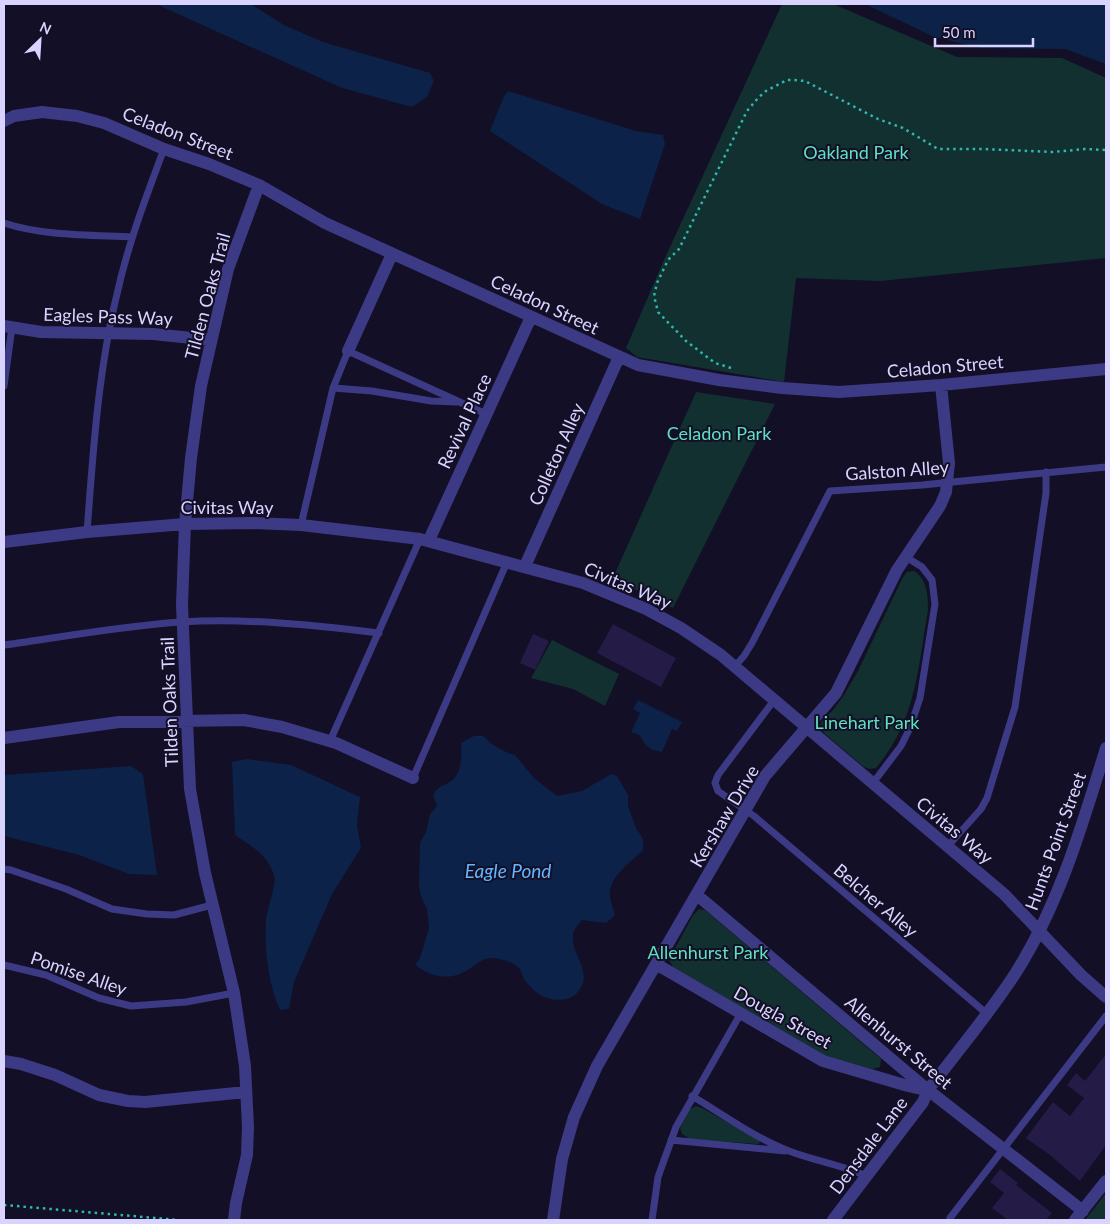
<svg xmlns="http://www.w3.org/2000/svg" width="1110" height="1224" font-family="Lato,sans-serif">
<style>
.green{fill:#12302f}
.water{fill:#0c2248}
.building{fill:#241b47}
.lines{fill:none;stroke-linecap:round;stroke-linejoin:round}
.path{stroke:#2fb8b0;stroke-width:2.5;stroke-dasharray:2.5 4;stroke-linecap:butt}
.lane{stroke:#3d3a85;stroke-width:7}
.street{stroke:#3d3a85;stroke-width:12}
.labels{text-anchor:middle;dominant-baseline:central;stroke-width:4;stroke-linejoin:round;paint-order:stroke}
.street-label{font-size:18px;fill:#d9d4ff;stroke:#130f26}
.park-label{font-size:18px;fill:#5fe0c0;stroke:#130f26}
.water-label{font-size:19px;font-style:italic;fill:#62b6ff;stroke:#130f26}
</style>
<rect width="100%" height="100%" fill="#130f26"/>
<!-- green -->
<path class="green" d="M782,4h51l124,53 105,1 44,20v180l-225,23 -85,-3 -12,104 -147,-25 -11,-9 38,-88z
M696,392l79,12 -102,204 -60,-30z
M914,571c13,8 14,24 14,39 -10,58 -12,111 -52,158l-6,1 -6,-2 -39,-33 -5,-6 1,-6 12,-12 11,-15 14,-24 44,-92 5,-7z
M552,640l67,34 -14,32 -32,-17 -42,-11z
M699,909l6,1 176,149 -1,8 -8,2 -46,-13 -153,-89 -4,-7 24,-45z
M696,1106l6,2 57,32 1,3 -3,1 -67,-5 -8,-5 -2,-6 9,-18z
M1106,1193v27h-21z"/>
<!-- water -->
<path class="water" d="M156,4h95l33,21 39,17 107,31 4,8 -7,16 -15,10 -70,-19z
M865,4h241v60l-41,-15 -84,-1 -47,-11z
M508,91l128,40 27,4 2,9 -25,75 -38,-15 -112,-73 14,-35z
M638,700l44,22 -5,9 -5,-2 -10,23c-17,-3 -14,-6 -23,-17l-8,-3 9,-19 -7,-4z
M474,736h9l10,9 15,8 7,2 19,23 23,18 25,-5 29,-17 6,2 11,19v11l8,22 7,11v11c-11,12 -30,23 -33,41 -1,7 3,17 5,24l-9,8 -24,-3c-4,5 -9,10 -9,16 -2,21 23,37 3,58 -8,8 -27,7 -36,1 -5,-3 -10,-9 -14,-13 -4,-4 -4,-10 -7,-14 -3,-4 -11,-7 -16,-8 -21,-7 -25,6 -41,13 -16,8 -34,2 -47,-8l5,-7 9,-30 -2,-19 -6,-13 -2,-10 1,-43 6,-11 4,-18 7,-8 -4,-11c8,-12 9,-7 18,-14 11,-7 11,-27 10,-38z
M247,759l44,6 69,32 -3,29 4,22 -29,46 -38,88 -5,27 -9,1c-12,-27 -16,-61 -14,-90 1,-12 11,-35 8,-45 -7,-21 -22,-28 -39,-40l-3,-73z
M131,766l12,8 14,101 -28,-1 -50,-19 -75,-19v-61z"/>
<!-- building -->
<path class="building" d="M613,624l63,34 -15,29 -64,-34z
M533,634l16,7 -14,29 -15,-7z
M1106,1054v91l-26,36 -30,-26 -24,-17 27,-36 17,14 14,-18 -17,-13 9,-12 9,8z
M1000,1169l18,14 -2,2 36,28 -6,7h-38l-16,-12 12,-15 -14,-11z"/>
<g class="lines">
<!-- path -->
<path class="path" d="M731,368l-16,-5 -29,-22 -28,-29 -4,-16 3,-13 11,-23 11,-11 68,-138 11,-13 8,-7 21,-11h6l12,1 73,38 25,9 35,21h45l70,3 32,-3 21,1
M4,1205l175,15"/>
<!-- lane -->
<path class="lane" d="M4,223c39,13 87,12 128,14
M4,386l8,-59
M333,388l39,3 59,10 25,1
M301,525l32,-137 15,-37 138,63
M87,532c6,-79 11,-160 30,-238 11,-50 29,-97 47,-145
M4,645c59,-8 117,-19 177,-23 66,-4 132,3 198,11
M735,666l9,-10 8,-13 78,-152 92,-6 184,-18
M775,699l-57,76 -3,8 3,8 36,25 232,197
M330,741l90,-202
M413,778l94,-216
M873,783l28,-37 9,-18 10,-30 15,-94 -3,-24 -10,-13 -16,-10
M948,846l33,-37 6,-11 28,-91 31,-214v-21
M4,869l7,1 55,19 46,20 35,5 27,1 38,-10
M4,965l42,10 53,23 32,8 55,-4 48,-9
M692,1096c32,19 63,42 97,55 26,10 53,14 77,25
M671,1140l114,11
M950,1218l156,-202
M652,1220l6,-43 18,-50 65,-114"/>
<!-- street -->
<path class="street" d="M4,121l10,-5 28,-4 35,4 27,7 60,26 45,15 50,21 66,38 313,142 81,15 63,8 57,4 102,-7 165,-16
M4,326l37,6 112,2 58,6
M348,351l44,-97
M429,540l102,-223
M4,542l83,-10 98,-8 68,-1 48,2 119,14 163,44 63,26 35,19 40,27 283,239 77,81 25,22
M525,566l94,-209
M4,738l115,-16 125,-2 38,7 54,16 77,35
M697,895l231,195 155,121
M656,964l167,97 85,25 18,4
M4,1061l17,3 34,11 44,20 29,6 17,1 101,-10
M234,1220l2,-17 11,-48 1,-28 -3,-61 -11,-73 -29,-120 -15,-84 -8,-184 3,-81 6,-66 10,-72 27,-117 31,-84
M553,1220l9,-61 12,-42 23,-51 168,-290 71,-83 61,-123 43,-64 6,-14 3,-29 -8,-78
M833,1220l90,-118 5,-12c29,-38 61,-76 87,-116 44,-69 67,-148 91,-226
M1075,1220l31,-39"/>
</g>
<g class="labels">
<!-- street labels -->
<g class="street-label">
<text transform="translate(178 133) rotate(21)">Celadon Street</text>
<text transform="translate(207 296) rotate(-75)">Tilden Oaks Trail</text>
<text transform="translate(545 304) rotate(25)">Celadon Street</text>
<text transform="translate(108 316) rotate(2)">Eagles Pass Way</text>
<text transform="translate(945 366) rotate(-5)">Celadon Street</text>
<text transform="translate(464 421) rotate(-65)">Revival Place</text>
<text transform="translate(556 454) rotate(-66)">Colleton Alley</text>
<text transform="translate(897 470) rotate(-4)">Galston Alley</text>
<text x="227" y="507">Civitas Way</text>
<text transform="translate(628 585) rotate(23)">Civitas Way</text>
<text transform="translate(169 702) rotate(-92)">Tilden Oaks Trail</text>
<text transform="translate(724 816) rotate(-59)">Kershaw Drive</text>
<text transform="translate(955 830) rotate(40)">Civitas Way</text>
<text transform="translate(1055 841) rotate(-70)">Hunts Point Street</text>
<text transform="translate(876 900) rotate(40)">Belcher Alley</text>
<text transform="translate(79 973) rotate(19)">Pomise Alley</text>
<text transform="translate(783 1017) rotate(29)">Dougla Street</text>
<text transform="translate(899 1042) rotate(40)">Allenhurst Street</text>
<text transform="translate(868 1145) rotate(-53)">Densdale Lane</text>
</g>
<!-- park labels -->
<g class="park-label">
<text x="856" y="152">Oakland Park</text>
<text x="719" y="433">Celadon Park</text>
<text x="867" y="722">Linehart Park</text>
<text x="708" y="952">Allenhurst Park</text>
</g>
<!-- water labels -->
<g class="water-label">
<text x="508" y="870">Eagle Pond</text>
</g>
</g>
<!-- border -->
<rect width="1110" height="1224" fill="none" stroke="#d9d4ff" stroke-width="10"/>
<!-- north arrow -->
<g transform="translate(40 40) rotate(25)" stroke="#130f26" stroke-width="4" paint-order="stroke">
<path d="M0-4L9 19L0 12L-9 19Z" fill="#d9d4ff"/>
<text y="-8" font-size="14" font-weight="bold" text-anchor="middle" fill="#d9d4ff">N</text>
</g>
<!-- scale -->
<path d="M935 38v8h98v-8" fill="none" stroke="#d9d4ff" stroke-width="2.5"/>
<text x="942" y="38" font-size="15" fill="#d9d4ff" stroke="#130f26" stroke-width="4" paint-order="stroke">50 m</text>
</svg>
